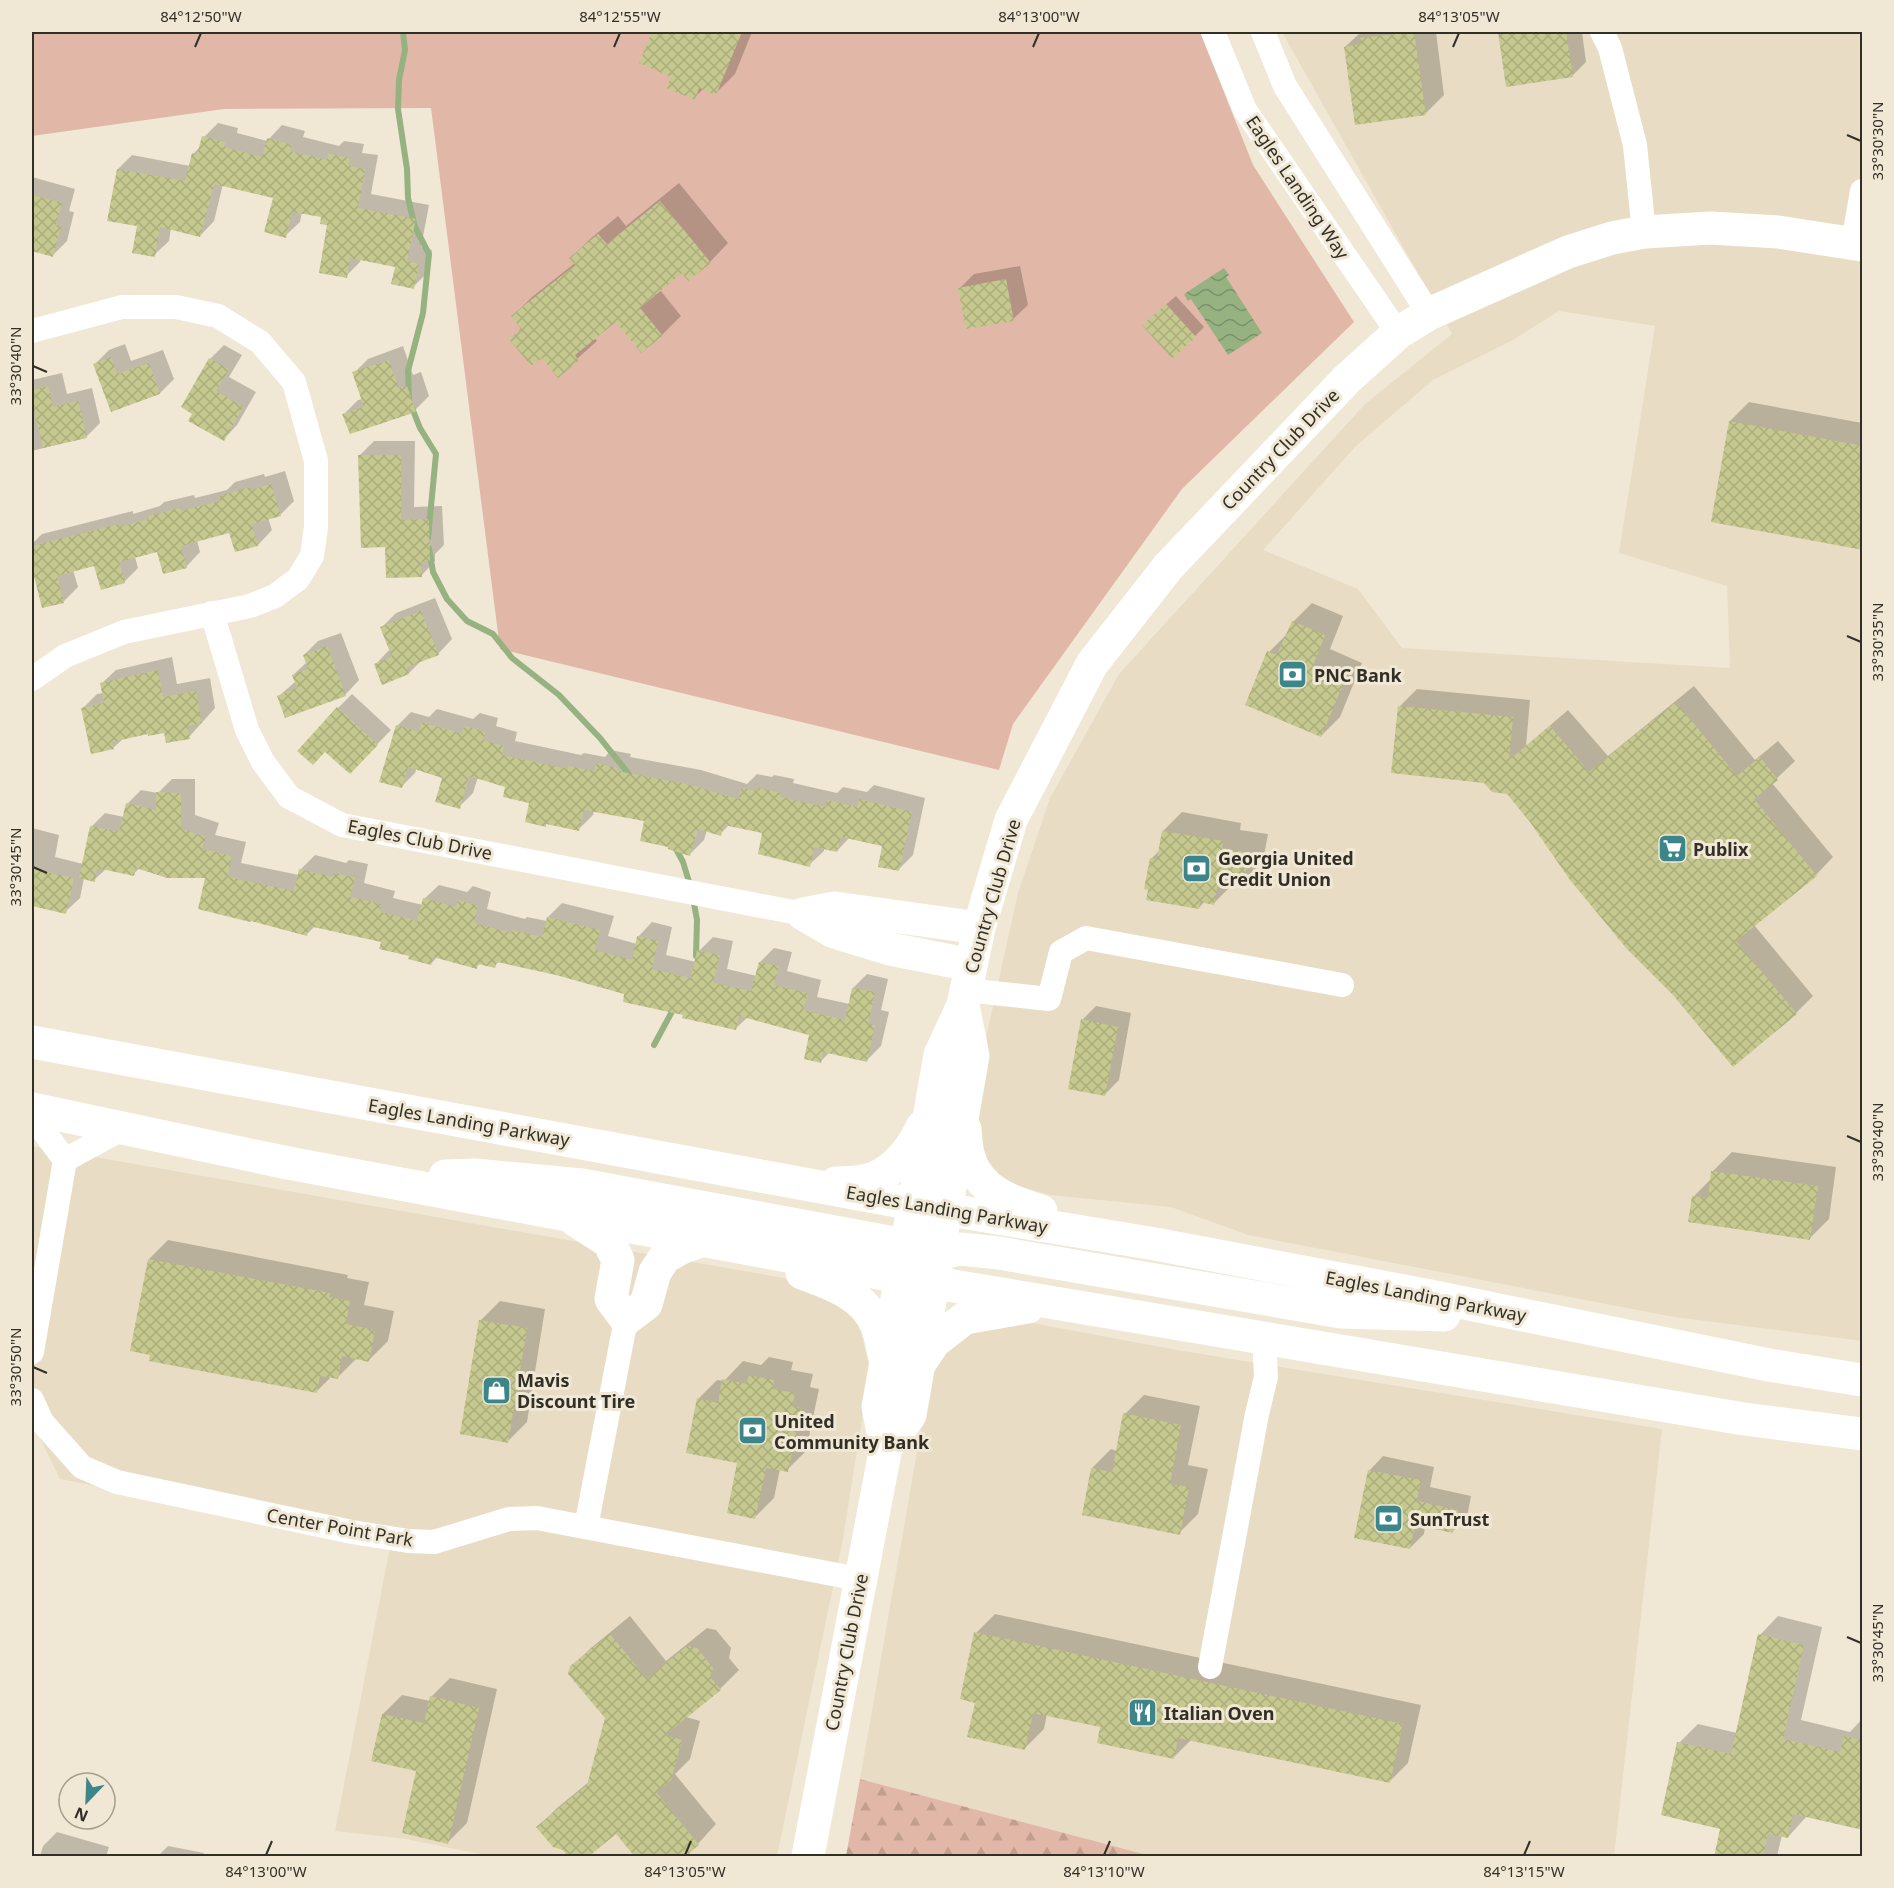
<svg xmlns="http://www.w3.org/2000/svg" width="1894" height="1888" font-family="'Noto Sans',sans-serif">
<style>
.built{fill:#e8ddc4;fill-rule:evenodd}
.green{fill:#e1b8a7}
.forest{fill:url(#forest-firs)}
.water{fill:url(#water-waves)}
.shadow{fill:#0003}
.lines{fill:none;stroke-linecap:round;stroke-linejoin:round}
.stream{stroke:#95b280;stroke-width:6}
.building{fill:url(#building-cross-hatch)}
.street{stroke:#fff;stroke-width:24}
.secondary{stroke:#fff;stroke-width:33}
.ticks{fill:none;stroke:#322f27;stroke-width:2}
.labels{text-anchor:middle;dominant-baseline:central;stroke-width:6;stroke-linejoin:round;paint-order:stroke}
.street-label{font-size:18px;fill:#322f27;stroke:#f0e8d5}
.poi-label{font-size:18px;font-weight:bold;fill:#322f27;stroke:#f0e8d5;text-anchor:start}
.neatline{fill:none;stroke:#322f27;stroke-width:2}
.ticks-label{font-size:15px;text-anchor:middle;fill:#322f27}
</style>
<defs>
<pattern id="forest-firs" width="22" height="20" patternUnits="userSpaceOnUse" patternTransform="scale(1.5)"><rect width="22" height="20" fill="#e1b8a7"/><path d="M5 1l3.5 6h-7zM16 11l3.5 6h-7z" fill="#c29e90"/></pattern>
<pattern id="water-waves" width="16" height="10" patternUnits="userSpaceOnUse" patternTransform="scale(1.5)"><rect width="16" height="10" fill="#95b280"/><path d="M0 5q4-4 8 0t8 0" fill="none" stroke="#7a9169"/></pattern>
<pattern id="building-cross-hatch" width="8" height="8" patternUnits="userSpaceOnUse" patternTransform="scale(1.5)"><rect width="8" height="8" fill="#c6c98f"/><path d="M0 0l8 8M0 8l8-8" fill="none" stroke="#abad7b"/></pattern>
</defs>
<rect width="100%" height="100%" fill="#f0e8d5"/>
<!-- built -->
<path class="built" d="M1282,32h580v1309l-188,-24 -426,-82 -77,-28 -121,-12 -49,-14 -27,-32 10,-102 34,-154 32,-95 69,-124 246,-270 87,-70zM1559,311l96,15 -36,227 108,33 3,82 -328,-20 -44,-59 -95,-39 93,-104 77,-66 80,-40z
M32,1146l786,138 37,25 15,60 -27,170 -66,317h-288l-83,-17 -71,-8 56,-289 -331,-63 -28,-57z
M983,1314l194,36 485,79 -48,427h-463l-291,-77 74,-425z"/>
<!-- green -->
<path class="green" d="M32,32h1168l53,133 101,157 -172,167 -169,235 -14,46 -499,-121 -69,-541 -207,1 -192,27z"/>
<!-- forest -->
<path class="forest" d="M860,1779l291,77h-305z"/>
<!-- water -->
<path class="water" d="M1224,268l5,7 -3,2 36,56 -34,22 -37,-56 -3,2 -4,-7z"/>
<!-- shadow -->
<path class="shadow" d="M653,32h99l-17,42 -19,19 -12,-5 -10,10 -21,-22 -32,-14z
M1361,32h75l8,63 -19,19 -80,-67z
M1499,32h83l4,30 -14,14 -65,9z
M218,123l20,5 -1,5 30,8 15,-16 23,6 -2,6 36,9 5,-5 20,3 -2,9 16,2 -7,39 58,11 -8,42 11,3 -5,23 -14,14 -16,-21 -36,-7 -1,3 -14,14 -17,-52 -6,-8 -21,-4 -2,10 -15,14 -10,-39 -52,-13 -9,37 -14,15 -29,-8 -2,13 -15,14 -16,-30 -20,-56 14,-14 58,11 3,-12 8,-8 3,-9z
M32,177l43,12 -6,22 5,1 -7,29 -14,14 -21,-6z
M679,183l49,60 -18,19 -28,9 -22,19 21,26 -19,19 -20,16 -26,-31 -22,17 3,4 -39,35 -16,-20 -31,-17 11,-12 -9,-11 19,-19 43,-34 -4,-5 19,-19 28,-23 8,10z
M1020,266l8,39 -15,14 -53,-31 14,-14z
M1176,296l28,31 -9,9 -42,-20z
M125,344l6,17 32,-11 11,29 -14,14 -48,17 -17,-46 14,-14z
M224,345l18,10 -13,22 27,15 -19,33 -14,15 -28,-27 -12,-7 27,-47z
M403,346l10,29 8,-3 8,24 -14,14 -71,4 14,-14 5,-1 -9,-26 14,-14z
M62,373l5,21 25,-6 8,35 -14,14 -54,14v-71z
M1749,402l113,21v125l-150,-28 18,-99z
M374,441h41l-1,66 28,-1 2,39 -9,9v7l-14,15 -35,-31 -26,-90z
M285,471l9,30 -14,14 -12,3 4,12 -14,15 -28,-14 -33,9 3,12 -14,15 -27,-17 -24,7 3,11 -14,14 -28,-18 -23,6 5,17 -14,14 -21,6 -11,-44v-19l10,-10 91,-23v3l27,-8 4,-4 30,-7 1,3 32,-8 8,-8 29,-8 1,3z
M435,598l17,41 -14,15 -16,6 -13,13 -33,-9 14,-15 -8,-22 14,-14z
M1312,603l31,13 -13,33 32,14 -22,54 -19,19 -52,-84 19,-19 5,-11z
M341,633l18,47 -14,15 -66,1 17,-15 -3,-6 14,-13 -3,-7 14,-14z
M172,657l5,27 33,-6 5,30 -26,29 -24,-5h-16l-25,6 -11,10 -30,-40 14,-14 6,-1 -2,-9 15,-14z
M1694,686l61,74 23,-19 17,20 -23,22 61,74 -17,18 -62,50 59,71 -17,17 -264,-192 -24,-28 -108,-87 17,-17 113,11 -4,46 42,-36 40,46z
M352,694l39,36 -27,28 -38,-8 12,-42z
M437,709l36,10 7,-6 18,5 -2,8 21,6 -2,9 66,14 3,-2 21,4 6,-7 20,4 -1,3 71,13 46,14 10,-10 15,3 2,-2 20,4 -1,4 44,10 6,-6 24,5 7,-7 51,13 -12,57 -14,14 -15,-25 -34,-7 -13,14 -13,-3v3l-15,14 -45,-33 -34,-8 -10,10 -13,-4 -3,10 -14,14 -44,-34 -52,-10 -1,5 -14,14 -31,-7 -3,3 -14,-24 -24,-15 -29,-9 -5,16 -14,14 -16,-30 -26,-9 -2,5 -14,14 -4,-61 14,-14 18,5z
M172,779h23v36l24,8 -4,12 31,7 -5,21 58,12 2,-6 14,-14 31,8 3,-3 19,4 -4,19 31,8 -2,7 30,7 1,-6 15,-14 28,7 6,-6 18,6 -4,17 38,10 2,-2 20,4 1,-4 14,-14 52,13 -6,20 29,8 1,-7 14,-15 20,5 -6,28 30,7 3,-11 14,-14 20,4 -6,28 30,7 3,-14 14,-14 18,4 -5,19 34,9 -4,17 33,7 3,-16 14,-14 21,5 -7,31 8,2 -8,34 -14,14 -37,-8 -9,9 -10,-27 -63,-17 -13,12 -109,-36 -70,-20 -56,-12 -6,5 -13,-3 -5,4 -39,-10 -6,7 -48,-23 -68,-15 -9,9 -99,-58 -67,-9 -7,6 -27,-5 -12,11 -10,-2 -4,20 -15,14 -33,-7v-77l27,7 -4,22 28,7 8,-37 14,-14 19,4 3,-13 14,-14 17,3z
M1182,812l59,11 -1,7 28,4 -5,27 -19,19 -10,-2 -1,6 -19,19 -9,-2 -6,7 -48,-49 9,-9 3,-19z
M1096,1006l35,7 -12,67 -14,14 -23,-74z
M1732,1152l104,15 -7,52 -19,19 -116,-42 18,-18 1,-7z
M168,1240l180,35 -1,3 22,4 -5,23 30,6 -6,30 -19,19 -12,-2 -20,20 -6,-1 -14,14 -168,-132z
M500,1301l45,8 -18,113 -19,19 -27,-121z
M769,1357l24,5 -2,8 22,4 -3,13 9,2 -13,62 -19,19 -7,-1 -6,29 -19,19 -16,-55 -41,-63 19,-19 7,1 19,-20 18,4z
M1144,1395l56,11 -12,59 20,4 -10,45 -19,19 -87,-65 19,-19 6,2 8,-37z
M1383,1456l51,11 -4,20 41,9 -4,21 -14,14 -28,-5 -1,8 -14,14 -41,-77z
M995,1614l426,91 -13,58 -19,19 -197,-43 -19,19 -71,-32 -55,-12 -3,15 -19,19 -49,-47v-68z
M630,1616l36,45 41,-33 9,2 15,18 -2,10 10,12 -19,19 -34,28 14,4 -10,38 -15,15 41,50 -29,32h-50l-21,-25 -78,-4 19,-19 33,-27 17,-63 -36,-51 20,-19z
M1778,1616l44,11 -21,93 49,12 12,-13v110l-55,-13 -19,21 -6,-2 -5,21h-62l7,-29 -43,-84 19,-19 39,9 23,-98z
M450,1678l47,11 -30,134 -19,19 -30,-72 -35,-56 19,-19 28,6 1,-4z
M57,1832l52,15 -3,9h-66l3,-10z
M168,1846l36,7 -1,3h-45z"/>
<g class="lines">
<!-- stream -->
<path class="stream" d="M403,32l2,18 -6,30 -1,29 9,60 1,29 7,29 14,27 -6,59 -15,58 1,27
M412,408l8,20 16,26 -8,84
M429,548l4,24 14,27 20,22 26,13 19,24 47,37 41,43 32,40
M675,847l8,15 7,23
M693,898l4,22 -1,36
M654,1045l21,-39"/>
</g>
<!-- building -->
<path class="building" d="M652,32h90l-26,63 -17,-7 -4,12 -29,-12 5,-11 -32,-14z
M1414,32l12,83 -71,10 -11,-78 17,-3 -1,-6z
M1498,32h68l7,45 -67,10z
M202,136l23,6 -1,5 38,10 5,-19 25,7 -2,6 37,9 1,-6 22,4 -1,8 16,3 -7,39 58,11 -9,42 12,3 -5,25 -23,-5 4,-17 -45,-9 -3,20 -28,-5 8,-48 -7,-1 1,-7 -29,-5 -6,26 -22,-6 9,-34 -59,-14 -14,53 -40,-10 -5,30 -23,-4 5,-27 -30,-5 10,-52 68,12 7,-28 5,2z
M32,195l30,8 -6,22 5,1 -8,31 -21,-6z
M660,201l51,62 -23,18 -6,-8 -42,35 23,28 -22,17 -25,-31 -41,33 4,6 -21,17 -16,-20 -11,8 -22,-27 12,-10 -10,-13 64,-51 -6,-7 29,-24 9,10z
M1006,279l8,42 -48,8 -8,-41z
M1166,304l30,33 -24,22 -30,-34z
M111,357l6,17 32,-11 11,31 -49,18 -18,-48z
M209,358l20,11 -13,22 27,16 -19,34 -36,-20 4,-7 -11,-7z
M389,360l10,28 8,-2 9,26 -66,22 -8,-20 22,-7 -12,-35z
M48,386l5,21 25,-6 9,37 -44,10 -11,-47v-11z
M1729,421l134,25v104l-152,-28z
M358,455h43v65l28,-1 1,42h-9l1,16 -36,1 -1,-31 -24,1z
M271,484l10,32 -29,8 6,22 -23,6 -6,-19 -48,13 6,22 -24,6 -6,-22 -38,10 6,21 -24,7 -7,-24 -37,10 7,27 -22,5 -10,-40v-22l87,-22v3l30,-8 -1,-3 32,-8 1,3 39,-10 -1,-5 31,-9 1,3z
M421,611l18,44 -32,12 2,7 -27,11 -8,-21 18,-7 -12,-30z
M1292,621l33,14 -13,33 32,14 -23,55 -76,-32 22,-54 10,4z
M327,646l19,50 -61,22 -8,-22 20,-8 -5,-13 16,-6 -5,-14z
M158,670l5,27 33,-6 6,32 -14,3 2,13 -24,4 -2,-10 -16,3v-2l-36,8 2,7 -23,5 -10,-46 23,-5 -4,-20z
M1676,702l61,74 23,-19 18,23 -24,19 63,77 -81,65 61,73 -64,53 -61,-73 -45,-45 -57,-69 -40,-58 -23,-28 -15,-2 -8,-9 -93,-10 7,-67 115,11 -4,43 41,-34 39,46z
M337,707l41,38 -28,29 -25,-22 -12,13 -16,-14z
M421,722l41,12 2,-8 21,6 -2,8 21,6 -2,9 66,14v-3l26,5 2,-8 22,5 -1,3 69,13 53,15 2,-11 17,3v-3l23,5 -1,4 46,10 1,-7 30,7 2,-8 53,13 -13,59 -21,-4 4,-21 -41,-9 -4,15 -23,-5 -4,20 -52,-13 4,-21 -38,-8 -3,11 -23,-7 -8,27 -22,-7v-2l-28,-6 4,-20 -60,-11 -5,21 -33,-7v3l-21,-5 4,-19 -26,-6 2,-10 -36,-11 -9,33 -25,-7 7,-24 -34,-11 -6,21 -23,-6 17,-57 23,7z
M156,792l25,1v36l25,8 -4,12 30,7 -4,21 66,14 5,-22 34,8 1,-4 21,5 -5,19 31,7 -1,8 37,9 6,-23 33,9 2,-7 20,6 -4,17 37,10 1,-3 30,7 5,-20 53,13 -5,20 37,10 5,-24 21,5 -6,28 39,9 6,-28 23,5 -7,28 38,8 8,-29 20,4 -5,19 34,8 -5,17 42,10 7,-32 23,4 -7,32 7,1 -8,37 -44,-10 -2,11 -17,-4 5,-24 -70,-19 -3,14 -54,-12 1,-3 -60,-13 1,-8 -68,-19 -59,-13 -2,6 -17,-4 -1,5 -44,-12 -2,8 -23,-6 1,-3 -30,-7 2,-7 -72,-16 -2,10 -56,-15 -1,1 -52,-13 7,-31h-38l-31,-10 -2,8 -37,-8 -2,14 -16,-4 11,-52 29,6 7,-29 30,7z
M1162,831l61,10 -1,7 27,5 -5,29 -25,-5 -5,28 -14,-3 -1,7 -53,-9 2,-10 -4,-1 6,-31 7,1z
M32,869l42,9 -8,36 -34,-8z
M1081,1019l37,8 -13,69 -37,-7z
M1711,1171l107,15 -8,54 -122,-18 4,-26 16,2z
M148,1259l182,34 -1,4 21,4 -4,23 29,6 -6,32 -27,-6 -4,23 -18,-3 -3,17 -168,-32 1,-6 -20,-4z
M479,1320l48,8 -19,115 -48,-9z
M748,1375l26,5 -1,9 22,4 -3,13 9,2 -13,64 -22,-4 -11,51 -28,-6 10,-50 -51,-10 11,-55 21,5 4,-24 25,5z
M1123,1413l58,12 -11,59 19,3 -9,48 -98,-20 9,-47 21,4z
M1368,1470l53,10 -4,21 41,9 -5,23 -38,-8 -5,24 -56,-11z
M974,1632l429,92 -13,59 -212,-45 -4,21 -77,-16 3,-16 -67,-14 -8,37 -58,-13 8,-34 -15,-4z
M610,1634l37,45 40,-33 10,2 16,20 -3,9 11,13 -56,45 17,5 -11,40 -15,12 43,53 -15,12h-49l-19,-23 -28,23h-20l-5,-7 -10,-3 -17,-20 51,-42 18,-67 -37,-44 2,-8z
M1758,1634l46,11 -21,94 57,13 4,-16 19,4v90l-70,-16 -5,24 -20,-4 -5,23h-49l6,-28 -59,-14 16,-73 54,12z
M430,1696l49,12 -31,136 -46,-11 14,-62 -45,-10 11,-47 42,9z"/>
<g class="lines">
<!-- street -->
<path class="street" d="M1213,32l32,78 153,223
M1263,32l22,54 144,228
M1602,32l8,16 25,97 9,87
M1853,243l9,-52
M32,331l90,-24h54l42,9 42,26 34,40 22,79v66l-4,29 -14,23 -23,17 -25,10 -126,26 -59,24 -33,23
M212,613l35,117 16,32 26,35 53,28 461,89
M966,990l83,9 12,-47 25,-14 256,47
M32,1116l33,44 -33,192
M65,1160l57,-31
M32,1400l10,22 40,45 35,15 235,50 56,9 26,1 75,-23 28,-1 322,61
M586,1527l40,-208
M1210,1667l47,-253 9,-37 -2,-40"/>
<!-- secondary -->
<path class="secondary" d="M803,914l32,-6 144,20
M803,914l31,18 56,17 81,16
M32,1042l881,162 242,40 275,52 339,69 93,15
M32,1109l256,54 612,114 844,142 118,15
M965,1129c1,10 1,20 4,28 9,34 43,45 72,54
M445,1176l29,-1 108,10 323,60 19,-4 1,-2
M836,1183c12,0 27,-1 38,-5 22,-8 39,-31 48,-51
M575,1220l34,22 9,18 -7,39 15,20 20,-15 9,-32 10,-15 16,-9 23,-8 3,1
M802,1273c29,11 62,21 75,53 4,9 5,21 8,32
M900,1277l38,-23 23,-5 38,4 342,59 103,3
M920,1363l14,-21 31,-24 63,-11
M886,1447l24,-32 63,-359 -10,-51
M808,1856l78,-409 -8,-40 62,-352 23,-50 16,-77 32,-108 81,-156 76,-97 179,-188 51,-46 31,-19 139,-62 44,-14 32,-6 67,-4 67,4 84,13"/>
</g>
<!-- ticks -->
<path class="ticks" d="M195,47l6,-14M614,47l6,-14M1033,47l6,-14M1453,47l6,-14M1847,135l14,6M33,366l14,6M1847,636l14,6M33,867l14,6M1847,1136l14,6M33,1367l14,6M1847,1637l14,6M266,1855l6,-14M685,1855l6,-14M1104,1855l6,-14M1524,1855l6,-14"/>
<!-- icons -->
<defs>
<symbol id="bank-square" viewBox="-11 -11 22 22"><rect x="-9" y="-9" width="18" height="18" rx="4" fill="#3c8588" stroke="#f0e8d5"/><path d="M-6-4H6V4H-6ZM0-2.3a2.3 2.3 0 1 0 0 4.6a2.3 2.3 0 1 0 0-4.6Z" fill="#fff"/></symbol>
<symbol id="supermarket-square" viewBox="-11 -11 22 22"><rect x="-9" y="-9" width="18" height="18" rx="4" fill="#3c8588" stroke="#f0e8d5"/><path d="M-6-5.5h2.5l.6 2H6L4.5 2H-2.5L-4.4-4H-6ZM-1.5 3.2a1.3 1.3 0 1 0 .1 0ZM3 3.2a1.3 1.3 0 1 0 .1 0Z" fill="#fff"/></symbol>
<symbol id="shop-square" viewBox="-11 -11 22 22"><rect x="-9" y="-9" width="18" height="18" rx="4" fill="#3c8588" stroke="#f0e8d5"/><path d="M-5-2.5h2.3a2.7 3.5 0 0 1 5.4 0H5L5.5 6h-11ZM-1.5-2.5h3a1.5 2.3 0 0 0-3 0Z" fill="#fff"/></symbol>
<symbol id="restaurant-square" viewBox="-11 -11 22 22"><rect x="-9" y="-9" width="18" height="18" rx="4" fill="#3c8588" stroke="#f0e8d5"/><path d="M-5-6h1v4h1v-4h1v4h1v-4h1v5L-1.5 .5V6h-2V.5L-5-1ZM5-6V6H3V1.5H1.5Q1.5-4 5-6Z" fill="#fff"/></symbol>
</defs>
<g fill-rule="evenodd">
<use href="#bank-square" x="1276" y="658" width="33" height="33"/>
<use href="#supermarket-square" x="1656" y="832" width="33" height="33"/>
<use href="#bank-square" x="1180" y="852" width="33" height="33"/>
<use href="#shop-square" x="480" y="1374" width="33" height="33"/>
<use href="#bank-square" x="736" y="1414" width="33" height="33"/>
<use href="#bank-square" x="1372" y="1502" width="33" height="33"/>
<use href="#restaurant-square" x="1126" y="1696" width="33" height="33"/>
</g>
<g class="labels">
<!-- street labels -->
<g class="street-label">
<text transform="translate(1298 187) rotate(56)">Eagles Landing Way</text>
<text transform="translate(1280 449) rotate(-46)">Country Club Drive</text>
<text transform="translate(420 839) rotate(11)">Eagles Club Drive</text>
<text transform="translate(992 896) rotate(-74)">Country Club Drive</text>
<text transform="translate(469 1122) rotate(10)">Eagles Landing Parkway</text>
<text transform="translate(947 1209) rotate(10)">Eagles Landing Parkway</text>
<text transform="translate(1426 1296) rotate(11)">Eagles Landing Parkway</text>
<text transform="translate(340 1527) rotate(10)">Center Point Park</text>
<text transform="translate(846 1652) rotate(-79)">Country Club Drive</text>
</g>
<!-- poi labels -->
<g class="poi-label">
<text x="1314" y="675">PNC Bank</text>
<text x="1693" y="849">Publix</text>
<text x="1218" y="858">Georgia United<tspan x="1218" dy="21">Credit Union</tspan></text>
<text x="517" y="1380">Mavis<tspan x="517" dy="21">Discount Tire</tspan></text>
<text x="774" y="1421">United<tspan x="774" dy="21">Community Bank</tspan></text>
<text x="1410" y="1519">SunTrust</text>
<text x="1164" y="1713">Italian Oven</text>
</g>
</g>
<!-- border -->
<rect width="1894" height="1888" fill="none" stroke="#f0e8d5" stroke-width="66"/>
<!-- north arrow -->
<g transform="translate(87 1801) rotate(203)"><circle r="28" fill="#f0e8d5" stroke="#a49e8f" stroke-width="1.5"/>
<path d="M0-4.5L10 22L0 15L-10 22Z" fill="#3c8588"/>
<text y="-9" font-size="16" font-weight="bold" text-anchor="middle" fill="#322f27">N</text>
</g>
<rect x="33" y="33" width="1828" height="1822" class="neatline"/>
<g class="ticks-label">
<text x="201" y="22">84°12'50"W</text>
<text x="620" y="22">84°12'55"W</text>
<text x="1039" y="22">84°13'00"W</text>
<text x="1459" y="22">84°13'05"W</text>
<text transform="translate(1878 141) rotate(-90)" y="5">33°30'30"N</text>
<text transform="translate(16 366) rotate(-90)" y="5">33°30'40"N</text>
<text transform="translate(1878 642) rotate(-90)" y="5">33°30'35"N</text>
<text transform="translate(16 867) rotate(-90)" y="5">33°30'45"N</text>
<text transform="translate(1878 1142) rotate(-90)" y="5">33°30'40"N</text>
<text transform="translate(16 1367) rotate(-90)" y="5">33°30'50"N</text>
<text transform="translate(1878 1643) rotate(-90)" y="5">33°30'45"N</text>
<text x="266" y="1877">84°13'00"W</text>
<text x="685" y="1877">84°13'05"W</text>
<text x="1104" y="1877">84°13'10"W</text>
<text x="1524" y="1877">84°13'15"W</text>
</g>
</svg>
